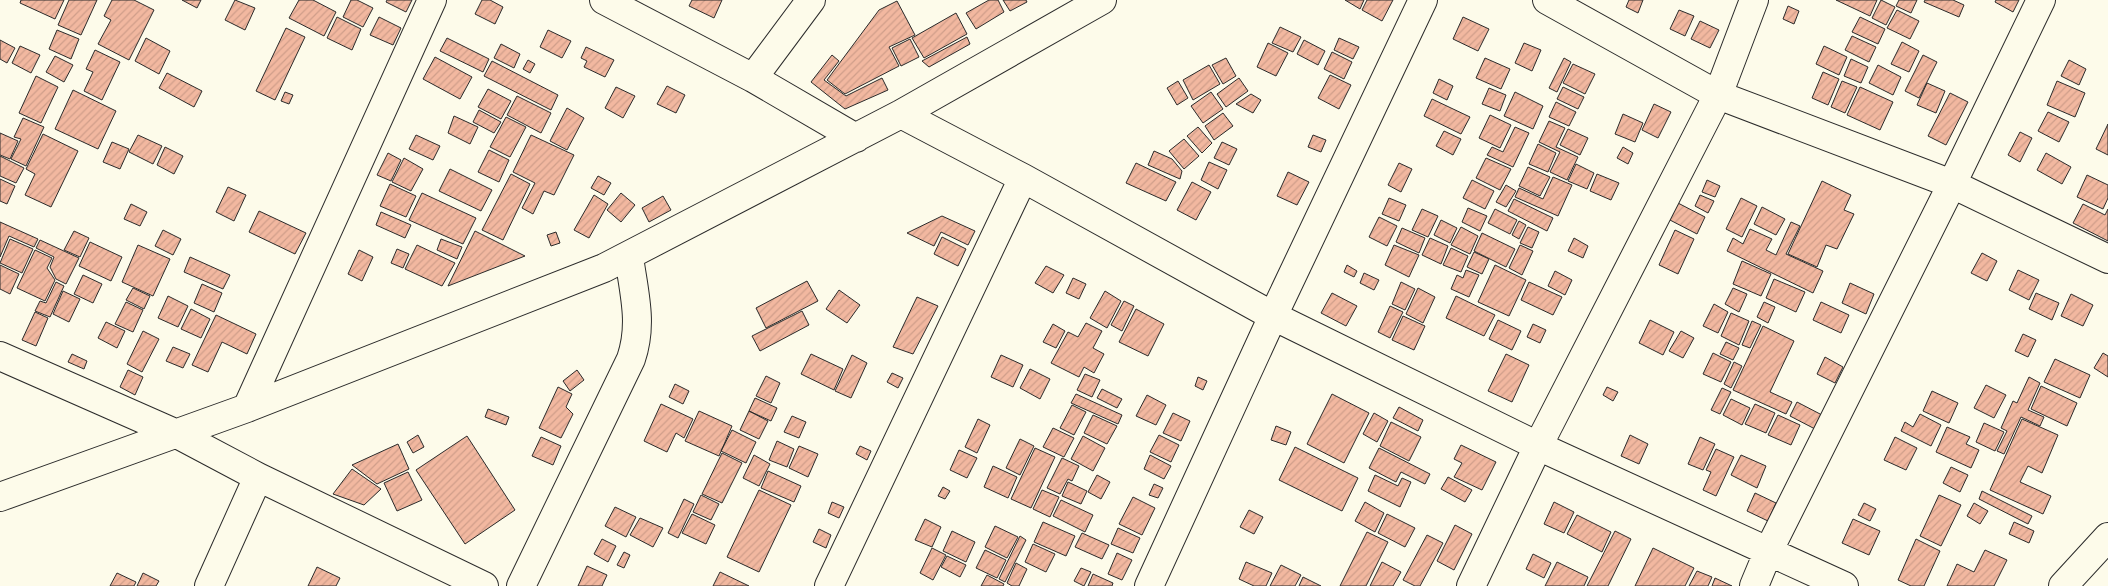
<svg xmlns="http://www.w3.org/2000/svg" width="2108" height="586" font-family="'Titillium Web',sans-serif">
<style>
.building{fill:url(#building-hatch);stroke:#2b2b2b}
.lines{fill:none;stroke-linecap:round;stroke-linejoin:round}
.minor-casing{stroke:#2b2b2b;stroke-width:30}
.minor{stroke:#fdfbea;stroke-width:28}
</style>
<defs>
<pattern id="building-hatch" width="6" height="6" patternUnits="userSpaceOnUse" patternTransform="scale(1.25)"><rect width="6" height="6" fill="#f2b8a0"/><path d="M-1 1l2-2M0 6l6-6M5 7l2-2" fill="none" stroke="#d09e8a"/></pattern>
</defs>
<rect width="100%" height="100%" fill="#fdfbea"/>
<!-- building -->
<path class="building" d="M21,0h43l-9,19 -35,-16z
M69,0h28l-16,35 -23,-10z
M112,0h22l20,10 -25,50 -31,-16 13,-24 -7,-4z
M182,0h19l-4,8z
M235,0l20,8 -10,22 -20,-10z
M299,0h14l23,12 -12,24 -35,-18z
M351,0h6l16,8 -10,19 -20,-10z
M387,0h25l-6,12 -20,-10z
M482,0h8l13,7 -8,17 -20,-10z
M692,0h30l-8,18 -25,-12z
M989,0h9l6,12 -28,17 -10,-16z
M1003,0h23l1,2 -17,9z
M1345,0h19l-4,9z
M1367,0h26l-11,21 -20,-11z
M1629,0h14l-5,13 -12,-6z
M1836,0h41l-7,16z
M1881,0l14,7 -9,18 -14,-7z
M1899,0h18l-6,13 -15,-7z
M1925,0h28l11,5 -5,12 -35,-15z
M1996,0h23l-6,12 -18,-10z
M897,1l18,34 -26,12 10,19 -54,28 -18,-14 52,-70z
M1788,6l11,5 -5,13 -11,-5z
M1679,10l15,6 -9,20 -15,-7z
M1897,10l22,11 -9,18 -23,-11z
M956,13l11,21 -43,24 -12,-20z
M337,17l24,12 -9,21 -25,-12z
M379,17l22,11 -8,17 -23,-10z
M1463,17l26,12 -11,22 -25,-12z
M1860,17l25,12 -7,15 -26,-12z
M1700,21l19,9 -9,18 -19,-9z
M1280,27l21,10 -8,15 -21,-9z
M286,28l19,9 -30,63 -19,-9z
M57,30l22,9 -8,20 -22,-10z
M548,30l23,11 -9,17 -22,-11z
M1852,36l24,11 -7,15 -24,-12z
M967,37l3,7 -41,23 -7,-6z
M146,38l24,13 -11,23 -24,-13z
M447,38l42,21 -6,13 -43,-21z
M1339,38l20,9 -6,12 -19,-9z
M910,39l9,18 -18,9 -9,-18z
M0,40l15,8 -8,15 -7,-4z
M1304,40l21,11 -7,14 -21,-11z
M1902,42l17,9 -10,21 -18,-8z
M1268,43l20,10 -12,23 -19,-9z
M1524,43l17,7 -9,21 -17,-8z
M501,44l19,10 -6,14 -20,-10z
M20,46l20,9 -9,18 -19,-10z
M1824,46l23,11 -8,18 -23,-11z
M586,47l28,13 -9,17 -21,-10 3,-6 -6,-3z
M95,50l25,12 -18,38 -18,-9 9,-19 -7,-3z
M1332,52l20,10 -8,17 -20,-10z
M832,55l7,6 -15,19 22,16 36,-18 6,12 -43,19 -34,-27z
M1923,55l14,7 -18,36 -14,-7z
M55,56l18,9 -9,17 -18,-10z
M435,57l37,20 -12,22 -37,-20z
M1226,58l10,18 -13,8 -11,-19z
M1485,58l25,11 -9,20 -25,-11z
M1564,58l7,4 -14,30 -8,-4z
M1851,59l17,8 -7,16 -17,-7z
M528,60l7,4 -5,9 -7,-4z
M2069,60l17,9 -7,16 -18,-9z
M492,61l66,34 -7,15 -67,-34z
M1573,64l22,10 -10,20 -22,-11z
M1209,65l11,19 -27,16 -10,-20z
M1878,65l23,12 -8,18 -24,-12z
M1823,72l16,7 -11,26 -16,-7z
M167,73l35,18 -8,16 -35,-19z
M1330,75l21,10 -12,24 -21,-11z
M36,76l22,11 -17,36 -22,-10z
M1239,78l9,13 -22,16 -9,-13z
M1439,79l14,7 -6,14 -14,-7z
M1178,81l10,17 -11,7 -10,-17z
M1842,81l15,6 -12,26 -14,-6z
M2057,81l28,12 -10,24 -28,-12z
M1927,83l18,8 -9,22 -19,-8z
M667,86l18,9 -9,18 -19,-9z
M616,87l19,9 -12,22 -18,-10z
M1563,87l21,10 -6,12 -21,-10z
M1860,87l33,15 -13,28 -33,-15z
M1489,88l17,7 -6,16 -18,-7z
M488,89l23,12 -10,18 -23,-12z
M73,90l43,21 -18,38 -43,-20z
M285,92l8,3 -4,9 -8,-3z
M1211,92l12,17 -20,14 -12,-17z
M1515,92l28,14 -10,23 -29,-13z
M1950,93l18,9 -22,43 -18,-9z
M1251,94l10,6 -8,13 -17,-9z
M517,96l34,17 -10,20 -34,-18z
M1432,99l38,18 -9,17 -37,-18z
M1556,102l20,10 -7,14 -20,-9z
M1654,104l17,8 -13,26 -16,-8z
M567,108l17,10 -17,32 -17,-9z
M479,110l22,12 -7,11 -21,-11z
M2048,112l21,10 -10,20 -21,-11z
M1223,113l10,13 -19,14 -9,-14z
M1623,114l20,9 -8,19 -20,-8z
M1490,115l21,10 -11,23 -21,-10z
M454,116l24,11 -8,17 -22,-11z
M506,117l20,10 -16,30 -20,-10z
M23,118l21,9 -18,39 -15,-7 10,-20 -7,-2z
M1549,121l16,7 -9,19 22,10 -11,23 -17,-8 10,-20 -21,-10z
M2108,124v31l-12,-6z
M1198,127l14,16 -10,10 -15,-17z
M1515,127l14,6 -16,34 -26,-12 5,-8 11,5z
M1568,129l20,9 -8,17 -20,-10z
M1444,131l17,8 -8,16 -17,-9z
M2020,132l12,6 -12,24 -12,-7z
M0,133l18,8 -8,18 -10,-4z
M43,134l35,17 -27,56 -26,-12 10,-21 -9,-5z
M138,135l24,11 -9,18 -24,-12z
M416,135l24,11 -7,14 -24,-11z
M531,135l43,20 -20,40 -10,-4 -11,23 -11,-6 13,-25 -22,-11z
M1313,135l13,5 -5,12 -13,-5z
M1184,139l15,17 -15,13 -15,-18z
M112,142l17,7 -9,20 -17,-7z
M1222,142l15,7 -8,16 -15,-7z
M1538,144l18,9 -8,19 -19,-8z
M165,147l18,9 -9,18 -17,-9z
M1623,147l10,6 -5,11 -11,-6z
M489,150l20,10 -10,22 -21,-10z
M1154,151l18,8 10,12 -2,8 -32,-14z
M388,153l13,7 -10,21 -14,-6z
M2046,153l25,14 -9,17 -25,-14z
M0,156l24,12 -8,15 -16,-7z
M404,158l19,11 -12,22 -19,-9z
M1486,158l25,11 -11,21 -24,-12z
M1209,162l18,8 -9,19 -17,-9z
M1136,163l40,19 -10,19 -40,-18z
M1399,163l13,6 -11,23 -13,-7z
M1576,164l18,9 -7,16 -19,-8z
M1528,167l22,10 -10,19 -21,-10z
M450,169l42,21 -11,21 -42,-20z
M1288,172l21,10 -12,23 -20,-9z
M511,174l19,10 -27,56 -21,-10z
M1597,174l22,9 -8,17 -21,-9z
M2087,175l21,10v13l-5,11 -26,-12z
M598,176l13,7 -7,12 -13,-7z
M1553,177l19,8 -14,31 -43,-19 4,-9 24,11z
M0,179l15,7 -8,18 -7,-3z
M1472,180l22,11 -9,18 -22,-11z
M1707,180l13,6 -5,11 -13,-5z
M1822,181l29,14 -7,15 10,4 -17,35 -11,-4 -9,22 -29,-13z
M1192,182l19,10 -15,28 -19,-10z
M390,184l26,12 -10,21 -26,-11z
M1506,185l10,6 -10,16 -10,-5z
M228,187l18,8 -12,26 -18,-9z
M422,193l54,25 -13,26 -54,-24z
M621,193l14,12 -14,17 -14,-12z
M594,195l14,9 -19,34 -15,-8z
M1700,195l14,6 -6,12 -13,-7z
M663,196l8,14 -22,12 -7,-14z
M1389,198l17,7 -7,16 -17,-7z
M1741,198l16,8 -15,31 -16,-8z
M1514,199l39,19 -6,13 -39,-20z
M1676,202l29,15 -8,17 -29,-15z
M131,204l16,8 -7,14 -16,-7z
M2083,204l22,11 3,-6v32l-35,-18z
M1762,207l23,12 -9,16 -22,-11z
M1468,208l19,8 -7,15 -18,-9z
M1422,209l16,7 -10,21 -16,-7z
M1495,209l22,11 -7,14 -22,-11z
M259,211l47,22 -11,21 -46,-22z
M381,212l30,13 -6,13 -29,-13z
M942,216l33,15 -7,14 -27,-13 -7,14 -27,-13z
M1379,217l18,9 -10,20 -18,-9z
M1441,220l16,8 -7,15 -16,-8z
M1519,221l7,4 -7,14 -7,-4z
M0,222l38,17 -4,8 -25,-11 -9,21z
M1791,222l9,4 -14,28 37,17 -10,22 -86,-42 6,-13 10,6 7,-15 22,10 -6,11 10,5z
M1461,227l17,9 -8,18 -19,-9z
M1528,227l11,5 -7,16 -12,-5z
M1402,228l23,10 -6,15 -23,-11z
M163,230l18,9 -8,16 -18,-9z
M1675,230l19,9 -16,35 -19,-9z
M74,231l15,7 -9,19 -16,-7z
M475,231l50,25 -77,30z
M556,232l4,11 -9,3 -4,-11z
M1482,233l33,16 -9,18 -32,-16z
M942,237l24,12 -8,17 -24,-12z
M1430,238l18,8 -7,18 -19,-9z
M1574,238l14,8 -5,12 -15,-7z
M10,239l23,10 -11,24 -22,-10z
M441,239l21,8 -5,12 -20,-9z
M40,240l39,18 -13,26 -10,-5 -6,-12 4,-10 -18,-9z
M90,242l32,15 -11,24 -32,-15z
M138,245l32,14 -17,37 -31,-14z
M417,245l38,18 -13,23 -37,-17z
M1394,245l25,10 -10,22 -24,-12z
M1520,245l13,6 -11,24 -13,-7z
M1451,248l17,8 -7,16 -18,-7z
M397,249l12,5 -6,14 -12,-5z
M35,250l17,8 -5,10 8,12 -10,21 -28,-13z
M359,250l14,7 -11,24 -14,-7z
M1474,252l15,7 -7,15 -15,-7z
M1982,253l15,8 -10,20 -16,-8z
M190,257l40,18 -7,14 -39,-17z
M1742,261l29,13 -10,22 -28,-12z
M0,265l19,9 -9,20 -10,-5z
M1347,265l10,6 -3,6 -10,-5z
M1495,265l31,15 -17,36 -31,-14z
M1046,266l18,9 -11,18 -18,-10z
M1466,270l13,5 -10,22 -18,-8 6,-14 6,3z
M2018,270l21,10 -10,20 -20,-10z
M1555,271l17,9 -7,15 -17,-9z
M1364,273l15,7 -5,10 -14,-7z
M83,275l19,9 -9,19 -19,-9z
M1073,278l13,6 -7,15 -13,-6z
M1774,279l31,13 -9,20 -30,-14z
M807,281l11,20 -52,27 -10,-20z
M56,282l8,4 -14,31 -15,-6 5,-10 6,2z
M1401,282l14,7 -10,21 -13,-6z
M1529,282l33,15 -9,18 -32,-15z
M1850,283l24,11 -8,20 -24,-11z
M202,284l20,9 -8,19 -20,-9z
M133,288l17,8 -6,13 -18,-9z
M1418,288l17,9 -12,26 -17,-9z
M1733,288l14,6 -8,18 -14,-8z
M839,290l21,15 -13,18 -21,-14z
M63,291l17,8 -11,23 -16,-8z
M1105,291l16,10 -14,27 -17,-10z
M1332,293l25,13 -11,20 -25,-13z
M2036,293l23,10 -7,17 -23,-11z
M2071,294l22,11 -10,21 -22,-10z
M168,296l20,10 -10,21 -20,-9z
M1456,296l39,19 -11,21 -38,-18z
M917,297l21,9 -25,48 -20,-7z
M1124,301l10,5 -12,25 -11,-6z
M126,302l17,8 -10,22 -18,-8z
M1764,302l11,5 -7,16 -11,-6z
M1821,302l28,13 -8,18 -28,-13z
M1714,304l14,8 -10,21 -15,-7z
M1390,306l13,6 -13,26 -12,-6z
M191,309l19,10 -9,19 -20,-9z
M1136,309l28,15 -16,32 -29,-14z
M802,311l7,14 -49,26 -8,-15z
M35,312l13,6 -12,28 -14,-6z
M1731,313l18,8 -10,24 -18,-9z
M216,315l40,19 -9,20 -25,-12 -14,30 -16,-7z
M1403,316l22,10 -11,24 -22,-10z
M1498,320l23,11 -9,19 -23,-11z
M1650,320l24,12 -11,23 -24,-12z
M1752,321l9,4 -11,23 -8,-3z
M106,322l19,9 -8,17 -19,-10z
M1086,323l16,8 -9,17 11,6 -10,19 -10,-6 -5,10 -28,-14 17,-31 10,5z
M1053,324l12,7 -9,17 -13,-6z
M1533,324l13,6 -6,13 -13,-6z
M1763,326l31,15 -24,51 22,10 -6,12 -53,-24z
M143,331l16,8 -17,33 -15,-8z
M1681,331l13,7 -11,20 -14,-7z
M2023,334l13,6 -8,17 -13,-6z
M1726,342l13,6 -6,12 -13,-6z
M173,347l17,7 -7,14 -17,-7z
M1713,353l18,9 -10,20 -18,-8z
M2103,353l5,3v21l-14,-9z
M72,354l15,7 -3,8 -16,-7z
M811,354l32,15 -9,21 -33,-16z
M1506,354l23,11 -17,37 -24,-11z
M852,355l15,8 -16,35 -16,-7z
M1001,355l22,10 -10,22 -22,-10z
M1825,357l18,10 -8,16 -18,-9z
M2055,359l35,16 -10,23 -36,-16z
M1734,362l8,4 -11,22 -7,-4z
M1030,369l20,10 -10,20 -20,-11z
M128,370l15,7 -8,18 -15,-8z
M577,370l7,10 -14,11 -7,-10z
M892,373l11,5 -5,10 -11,-6z
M1085,374l15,6 -8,17 -15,-7z
M766,376l14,7 -9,20 -15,-7z
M1198,377l9,4 -4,9 -8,-4z
M2029,377l11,6 -12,27 16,7 -4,9 -19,-9 -17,37 -7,-3 10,-20 -6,-3 12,-27 4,2z
M675,384l14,7 -6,13 -14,-7z
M1986,385l20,10 -12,23 -20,-10z
M2041,386l36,17 -10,23 -36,-17z
M558,387l14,7 -6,13 7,7 -12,24 -22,-10z
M1607,387l11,5 -5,9 -10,-6z
M1722,388l9,4 -11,22 -9,-4z
M1102,389l20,10 -5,9 -20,-10z
M1932,391l26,12 -9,20 -26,-12z
M1076,394l46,21 -4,9 -47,-21z
M1332,394l37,19 -25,50 -37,-19z
M1147,395l19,10 -10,20 -20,-9z
M755,398l22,10 -6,13 -22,-10z
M1731,399l19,9 -8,17 -19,-10z
M1797,402l25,13 -7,14 -25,-13z
M661,404l32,15 -9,19 -8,-5 -9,19 -23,-11z
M1755,404l20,9 -9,20 -21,-9z
M1072,405l14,7 -12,23 -14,-7z
M1399,407l24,13 -5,11 -25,-13z
M488,409l21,8 -3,8 -21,-8z
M699,411l33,15 -13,30 -34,-15z
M749,411l19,10 -9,18 -19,-9z
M1173,413l17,8 -9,20 -18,-8z
M1374,413l14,8 -11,21 -14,-8z
M1920,414l21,11 -10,21 -30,-15 4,-9 8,5z
M1093,415l24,11 -10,18 -23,-11z
M1778,415l22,10 -9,20 -23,-10z
M792,416l14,6 -7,16 -15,-6z
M978,419l12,6 -13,28 -12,-6z
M2022,419l36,16 -16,38 -14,-7 -8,16 31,14 -8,18 -53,-24z
M1391,422l30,15 -12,24 -29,-15z
M1984,423l20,9 -9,19 -19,-9z
M1276,426l15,6 -5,13 -15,-5z
M1947,427l23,10 -4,7 13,6 -8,18 -35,-16z
M1053,428l21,10 -10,19 -21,-10z
M732,430l24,12 -10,21 -25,-12z
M418,435l6,12 -11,6 -6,-11z
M1159,435l20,10 -8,17 -21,-10z
M1630,435l18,9 -9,20 -18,-8z
M467,436l48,74 -50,34 -49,-74z
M1083,436l22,12 -12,23 -22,-12z
M541,437l20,9 -8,19 -21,-9z
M1700,437l15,7 -12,26 -15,-6z
M1895,437l22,11 -11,22 -22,-10z
M1020,439l14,7 -14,29 -14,-7z
M777,441l17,8 -7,18 -18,-7z
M398,444l11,25 -32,15 -25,-19z
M1461,445l35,17 -14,28 -28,-13 8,-14 -8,-4z
M799,446l19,8 -10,23 -19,-9z
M860,446l11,5 -4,9 -11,-6z
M1295,447l63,31 -16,33 -63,-31z
M1035,448l20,9 -24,51 -20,-9z
M1379,448l51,26 -5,10 -24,-12 -5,10 -27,-14z
M1716,449l18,8 -18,39 -13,-6 8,-18 -5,-2z
M959,450l18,8 -10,20 -17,-8z
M722,453l20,10 -20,40 -20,-9z
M754,455l16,9 -11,22 -16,-8z
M1150,455l21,11 -7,13 -20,-10z
M1741,455l25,11 -9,22 -26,-13z
M1062,458l17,8 -7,15 -4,-2 -8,15 -13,-6z
M993,466l24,11 -9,21 -24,-11z
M1951,467l17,8 -8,17 -17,-9z
M352,469l29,20 -17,16 -31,-11z
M768,471l33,15 -7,16 -33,-14z
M408,472l14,28 -25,11 -13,-28z
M1097,475l13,7 -9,17 -13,-7z
M1375,475l23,11 4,-8 9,4 -11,25 -32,-16z
M1448,477l24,13 -7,12 -24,-13z
M1068,482l19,9 -6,13 -19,-8z
M1154,484l9,4 -5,10 -9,-3z
M943,487l7,4 -5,8 -7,-3z
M759,490l32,15 -32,67 -32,-15z
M1042,490l17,7 -9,20 -17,-8z
M1982,491l50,25 -4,8 -49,-25z
M1755,493l21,10 -8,18 -21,-10z
M701,495l18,9 -8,16 -18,-8z
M1939,495l22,10 -20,41 -21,-10z
M1133,497l22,11 -13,27 -23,-11z
M684,499l10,5 -16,34 -10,-5z
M1061,500l32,15 -8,17 -32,-16z
M832,502l12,5 -5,11 -11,-5z
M1365,502l19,11 -9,19 -20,-11z
M1554,502l20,10 -10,21 -20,-9z
M1864,503l12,6 -6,12 -12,-6z
M1974,503l14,8 -8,13 -13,-8z
M615,507l21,10 -10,20 -21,-11z
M1249,510l14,7 -9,17 -14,-7z
M692,514l23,11 -9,19 -24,-11z
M1387,514l28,14 -10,19 -27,-14z
M1577,515l34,17 -9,20 -35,-18z
M640,518l23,10 -10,19 -23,-12z
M925,519l16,8 -9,20 -17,-7z
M1853,519l27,12 -11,24 -27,-12z
M1043,522l32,14 -9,20 -32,-14z
M2014,522l20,9 -5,12 -20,-9z
M1455,525l17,9 -18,36 -17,-9z
M995,526l23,11 -11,21 -22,-11z
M1118,528l22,10 -7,15 -22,-9z
M819,529l12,6 -5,13 -13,-6z
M952,531l23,11 -9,20 -23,-11z
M1615,531l16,8 -23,47h-21z
M1367,532l21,10 -22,44h-26z
M1082,533l27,12 -7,14 -27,-12z
M1427,535l16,8 -23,43h-5l-12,-6z
M1020,536l6,4 -21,42 -6,-3z
M602,539l14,7 -8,16 -14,-8z
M1916,539l24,12 -16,35h-13l-13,-6z
M1033,544l22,10 -9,18 -21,-10z
M932,548l14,7 -13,25 -13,-7z
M1653,548l41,20 -9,18h-50z
M985,550l21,10 -9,18 -21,-10z
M1985,550l22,10 -13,26h-47l10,-22 17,8z
M624,552l6,3 -6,13 -7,-3z
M1117,553l15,7 -10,20 -14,-6z
M1533,554l18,9 -7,15 -18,-9z
M947,556l19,9 -6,12 -19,-10z
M1246,562l26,11 -6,13h-12l-15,-7z
M1382,562l19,10 -8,14h-23z
M1557,562l31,15 -4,9h-39z
M1016,563l11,6 -8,17h-7l-5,-3z
M1281,565l20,10 -6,11h-25z
M587,566l20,9 -5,11h-24z
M317,567l23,11 -4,8h-28z
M1081,568l10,4 -7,14 -10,-5z
M1697,571l15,6 -4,9h-19z
M720,572l29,14h-36z
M117,573l19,9 -2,4h-24z
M143,573l16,8 -3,5h-19z
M1093,574l20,9 -1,3h-24z
M987,575l17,9 -1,2h-22z
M1303,577l18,9h-22z
M1715,578l17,8h-20z"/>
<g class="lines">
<defs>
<path id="minor" d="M604,0l149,78 103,60
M1547,0l171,95 234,89 156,75
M753,78l58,-78
M901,114l122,64 250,138 265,130 306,140
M0,356l177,78 81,43 226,109
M247,408l185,-408
M0,497l247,-89 357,-140 297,-154 201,-114
M209,586l49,-109
M521,586l110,-227c12,-35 3,-66 -2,-102
M829,586l194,-408
M1149,586l124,-270 150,-316
M1471,586l67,-140 180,-351 36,-95
M1754,586l15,-36 183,-366 89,-184
M2063,586l45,-49"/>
</defs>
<!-- minor casing -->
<use href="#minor" class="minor-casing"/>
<!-- minor -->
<use href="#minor" class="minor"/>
</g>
</svg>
